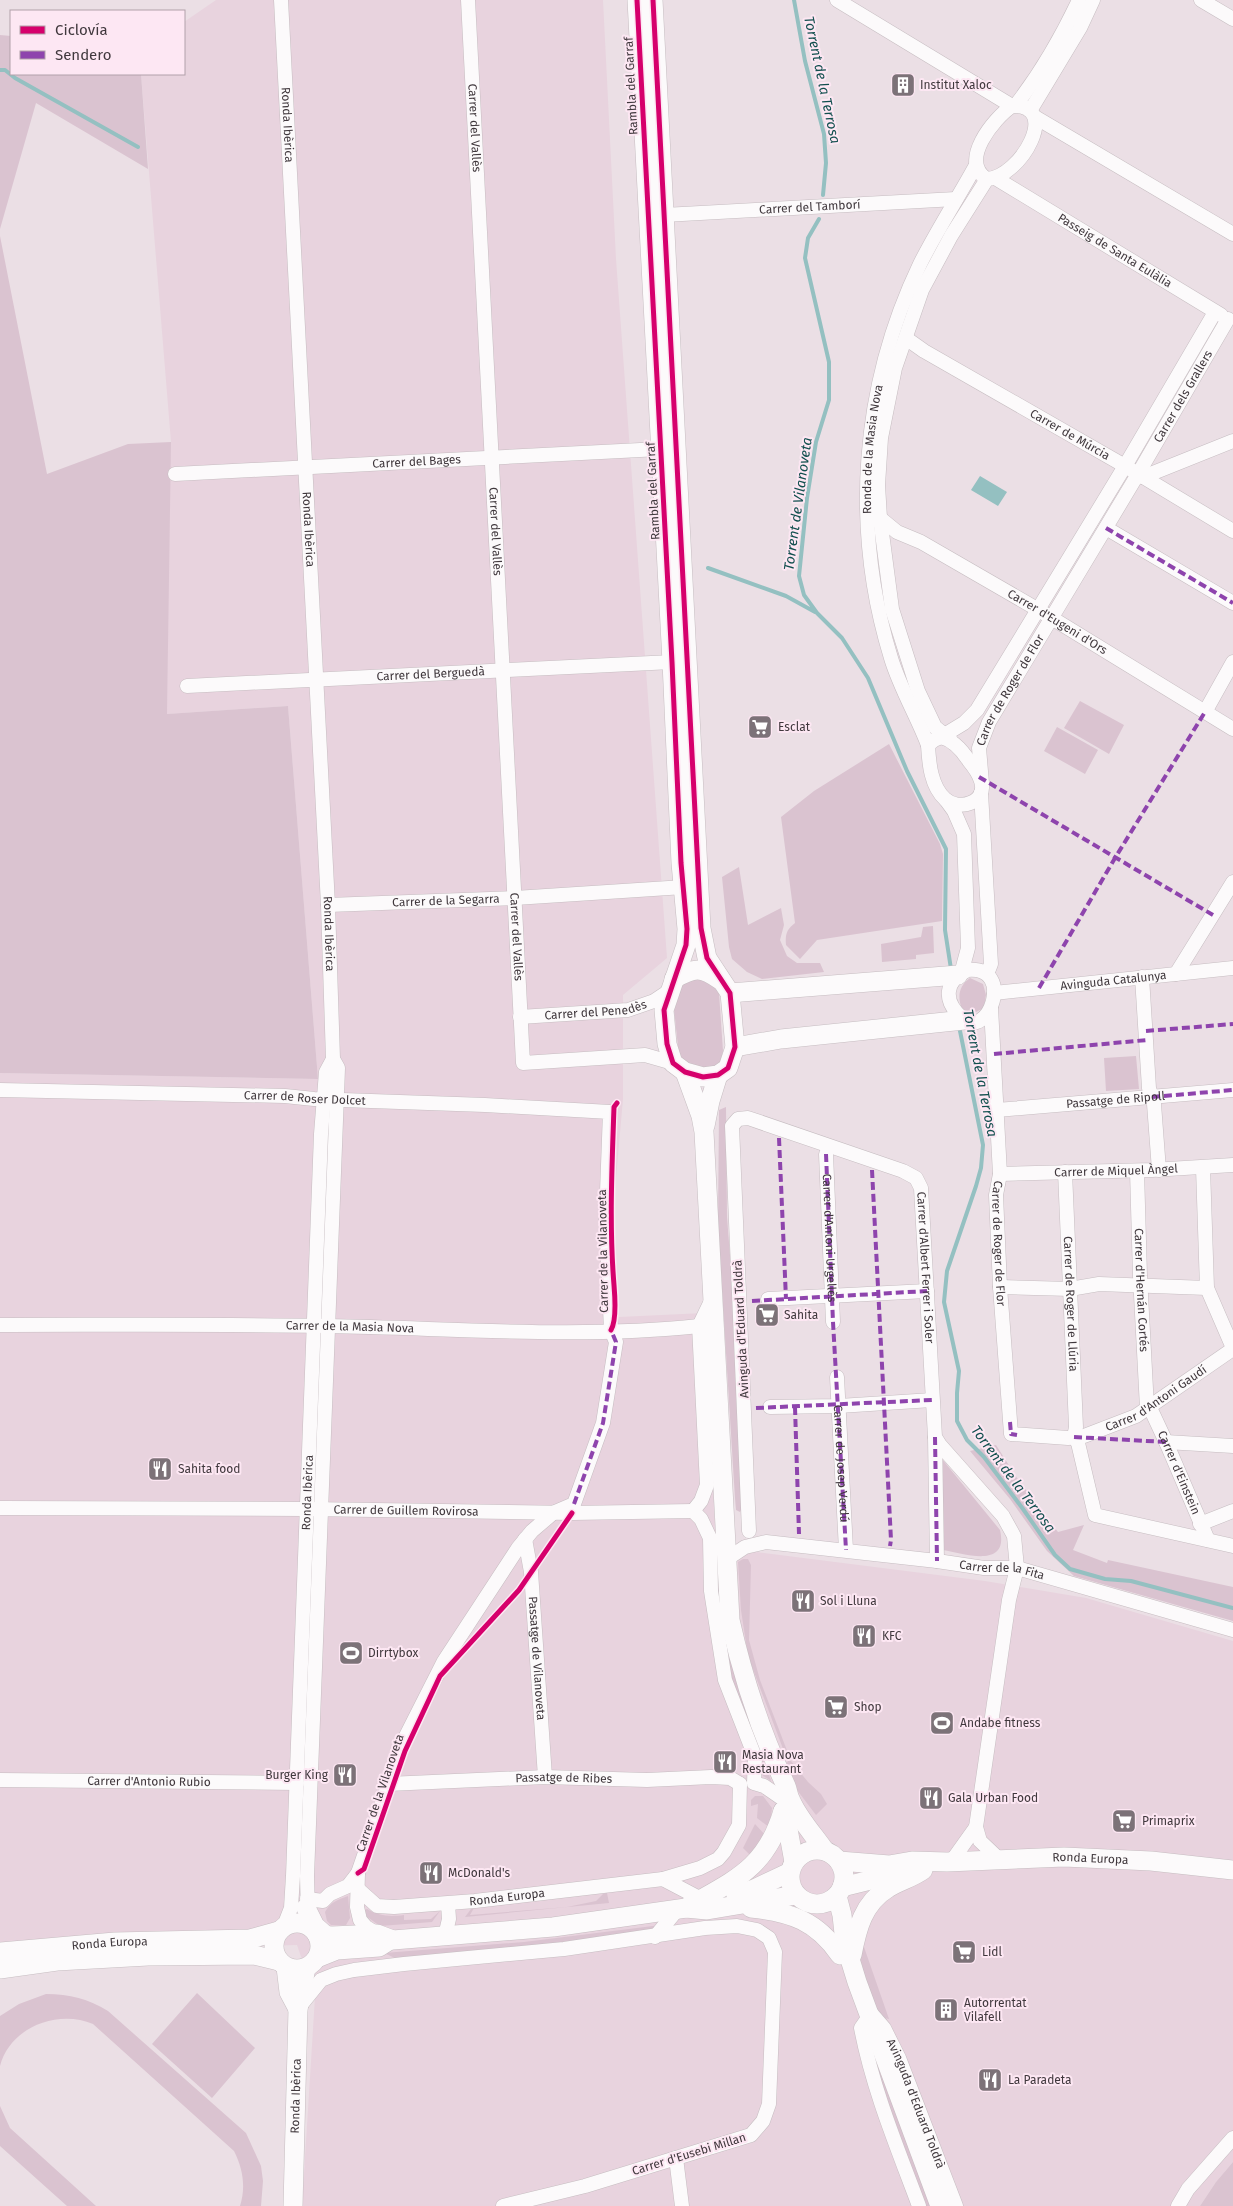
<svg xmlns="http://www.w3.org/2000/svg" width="1233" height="2206" font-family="'Fira Sans',sans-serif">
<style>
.built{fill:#e8d3de}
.green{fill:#dac3d0}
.water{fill:#94c0c1}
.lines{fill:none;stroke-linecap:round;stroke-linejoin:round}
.stream{stroke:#94c0c1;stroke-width:4}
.street-casing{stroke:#c6bdc1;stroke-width:15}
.secondary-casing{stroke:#c6bdc1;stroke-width:20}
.street{stroke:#fcfafb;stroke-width:14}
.secondary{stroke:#fcfafb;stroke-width:19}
.quiet{stroke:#8e44ad;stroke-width:4;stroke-dasharray:8 4;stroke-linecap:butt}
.cycleway-casing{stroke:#fde7f3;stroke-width:8}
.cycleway{stroke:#d6006c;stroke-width:5}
.labels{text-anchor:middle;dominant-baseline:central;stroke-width:4;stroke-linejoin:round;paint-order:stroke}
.poi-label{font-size:12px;fill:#40383d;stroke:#fde7f3;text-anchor:start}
.street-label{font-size:12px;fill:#40383d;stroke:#fde7f3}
.water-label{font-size:14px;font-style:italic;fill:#114f4e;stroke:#fde7f3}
</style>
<rect width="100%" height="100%" fill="#ebdfe5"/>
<!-- built -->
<path class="built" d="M216,0h387l13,259 51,699 -44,37v104l-10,113 6,105 85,-4 12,234 269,34 101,17 147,43v521l-17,20 -16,24h-898l13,-209 -18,-52 -245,7 -52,9v-888l318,6 -30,-373 -121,8 1,-214 3,-58 -30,-368h43v-52z"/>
<!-- green -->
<path class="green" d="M0,35l11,1v38h130l7,95 -112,-66 -36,126z
M0,236l47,238 81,-30 43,-2 -4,272 121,-8 30,373 -318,-6z
M1080,701l44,24 -15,29 -45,-26z
M1057,727l41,23 -13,24 -41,-23z
M889,744l51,100 3,10 -1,67 -125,19 -17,19 -14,-14c-1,-11 1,-16 9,-22l-14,-106 33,-26z
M739,867l9,58 33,-17 3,17 -4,15 7,16 10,7h23l4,9 -62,7 -15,-7 -15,-13 -3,-12 -7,-70z
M933,926l1,27 -18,2v4l-34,3 -1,-18 40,-7 2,-10z
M700,978l11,3 8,12 4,58 -2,10 -7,7 -23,2 -12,-14 -6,-56 6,-13 9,-7z
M970,978l13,6 3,11 -2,13 -12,6 -10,-5c-5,-13 -3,-23 8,-31z
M1136,1056l3,33 -33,2 -2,-33z
M726,1107l1,110 11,140 4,151 -2,4 -4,-2 -1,-12 -17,-274 1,-114z
M996,1445l21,33 41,54 26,-7 -11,25 34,13 1,-3 125,27v34l-159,-45 -27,-25 -37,-52 -40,-48z
M942,1459l58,71c9,39 -35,24 -57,20z
M743,1559h5l3,6 -2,75 11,40 31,81 17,21 13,12 6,10 -11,11 -19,-25 -13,-26 4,-2 -40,-106 -7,-46 -3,-48z
M721,1577l31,147 19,57 -12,-8 -29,-97 -14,-78z
M755,1796h8l9,12 -2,20 -13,-10 1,-14 -7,2v-6z
M755,1824l11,12 -15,20 -8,-8z
M607,1893l2,10 -144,14 6,-8 3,-1 -4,7 97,-8 29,-6 7,-7z
M348,1896l2,22 -4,7h-15l-4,-4 -2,-9c6,-10 12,-12 23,-16z
M367,1909c12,7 22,8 37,6v5l27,-1 9,-8 -8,11 -52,4 -14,-10 -1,-6z
M661,1925l-5,5c-87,13 -174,21 -261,28l-11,-5 140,-11z
M864,1947l25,72 -5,-1c-20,-21 -24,-42 -25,-70z
M197,1993l58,55 -43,50 -60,-54z
M46,1994c24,0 42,5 62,17l138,122 15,33 2,15 -2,25h-21c6,-19 3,-37 -6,-55l-141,-127c-35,-15 -83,3 -93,42v-50l19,-12z
M867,2030l66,176h-10l-32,-87z
M0,2106l10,22 86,78h-29l-67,-60z
M1233,2162v44h-33l16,-24z"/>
<!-- water -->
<path class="water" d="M980,476l27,16 -9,14 -27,-16z"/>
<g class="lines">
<!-- stream -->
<path class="stream" d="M794,0l11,61 19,73 2,29 -3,32
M0,70h5l10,8 123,69
M819,219l-11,19 -3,20 24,104v38l-13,42 -9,56 -8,78 5,19 13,18 25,25 26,40 39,93 39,78 -1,81 6,39
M708,568l78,28 29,16
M959,1026l24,119 -2,23 -5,18 -29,85 -3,31 15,69 -2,22v28l10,19 17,17 39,52 32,46 15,14 35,10 26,2 102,27"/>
<defs>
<g id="street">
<path id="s1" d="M281,0l47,905 5,154 5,9 -31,808 1,40"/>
<path id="s2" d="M468,0l55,1063 122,-8 28,8"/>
<path d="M837,0l175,106"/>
<path d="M1201,0l32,19"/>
<path d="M1012,106c50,-2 9,71 -25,73 -29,-17 7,-61 25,-73z"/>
<path d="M1015,106c26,-33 46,-68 64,-106"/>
<path d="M1030,111l50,-83 13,-28"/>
<path d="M1035,117l198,117"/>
<path id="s3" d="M997,179l224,136"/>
<path id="s4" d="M664,215l292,-16"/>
<path id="s5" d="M907,339l17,12 201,115 108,65"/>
<path id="s6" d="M175,474l485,-25"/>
<path d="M1143,477l90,-36"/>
<path id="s7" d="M880,518l17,14 24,10 116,67 196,120"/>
<path d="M1106,528l127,75"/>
<path id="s8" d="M187,686l485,-24"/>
<path d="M1205,712l28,-50"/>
<path d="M941,737l23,-14 13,-13 148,-244 90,-154"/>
<path d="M941,737c12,3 21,13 28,24 5,6 10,13 12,20 7,21 -22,31 -36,18 -14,-13 -16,-35 -17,-54l6,-5z"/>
<path d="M950,739l-15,-12 -17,-36 -26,-82 -12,-91 -2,-33 3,-47 14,-70 27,-78 29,-54 36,-57"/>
<path id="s9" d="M928,745c-11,-29 -28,-57 -37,-87 -40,-130 -30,-271 29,-394 17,-34 38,-66 56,-99"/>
<path id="s10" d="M982,783l-3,-35 10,-26 149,-248 90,-155"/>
<path d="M981,793l10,171 -4,10"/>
<path d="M946,800l8,11 10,23 4,114 -7,26"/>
<path id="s11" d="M328,905l187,-7 169,-11"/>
<path d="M968,970c48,-4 20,72 -6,48 -19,-17 -18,-37 6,-48z"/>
<path d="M1176,974l57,-92"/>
<path d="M1142,977l7,111 5,16 5,66"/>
<path id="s12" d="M994,993l239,-25"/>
<path id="s13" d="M991,1008l9,166 -4,21 4,92 11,147 57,4 16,-2 52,-20 97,-67"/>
<path id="s14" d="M520,1017l108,-7 26,-9 15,-10"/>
<path id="s15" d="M0,1090l285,6 29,3 171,6 125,7 -4,107 5,111 5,12 -13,81 -29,81 -21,9 -21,18 -14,17 -74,113 -41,81 -45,131 -1,34 3,13 6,7 11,7"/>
<path id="s16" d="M997,1110l236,-20"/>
<path id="s17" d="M826,1154l7,168"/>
<path d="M1203,1168l4,120 26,60"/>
<path id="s18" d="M1137,1171l3,105 7,132 5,4 14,30 42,98"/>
<path id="s19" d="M1065,1172l11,255 -2,10"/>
<path id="s20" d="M1000,1174l152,-4 81,-5"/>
<path d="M1000,1287l70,2 29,-5 108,4"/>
<path d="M712,1299l-13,27 8,159 -6,16 -8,10 8,8 9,19 1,53 14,89 30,77 -1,26 10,3 16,11"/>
<path d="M768,1299l159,-8"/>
<path id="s21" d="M0,1325c110,0 219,-1 329,1 121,2 250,13 370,0"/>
<path d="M837,1377l9,173"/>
<path d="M770,1407l69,-1 93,-6"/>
<path d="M935,1437l2,124"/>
<path d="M1074,1437l4,6 17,72 138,31"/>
<path d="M1166,1442l67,4"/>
<path id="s22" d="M0,1508l307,1 265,4 121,-2"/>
<path d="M1200,1524l33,-13"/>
<path id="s23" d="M749,1531l-17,-405 6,-7 10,-1 155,53 13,7 5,10 14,249 5,8 63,71 11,20 3,32 -8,32 -33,227 4,14 20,19"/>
<path id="s24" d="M525,1539l6,33 14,205"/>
<path id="s25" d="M727,1559l18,-12 21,-5 171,19 47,7h33l216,62"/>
<path id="s26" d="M0,1780l297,3"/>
<path id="s27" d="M388,1784l157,-7 102,3 64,-3 19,1 10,6"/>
<path d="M951,1862l25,-35"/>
<path d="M663,1879l38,20"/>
<path id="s28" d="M358,1889l19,17 17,1 81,-6 188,-22 37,-11 18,-9 6,-7 15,-27 1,-41"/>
<path d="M307,1899l16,2 7,-7 18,-8 10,-13"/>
<path id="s29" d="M284,1926l7,-18 2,-32 28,-742 5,-62 7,-13"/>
<path d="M445,1936l4,-17 -1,-15"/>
<path d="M655,1937l22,-27"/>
<path d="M300,2006l21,-26 15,-6 18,-4 50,-6 160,-15 141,-21 32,-2 20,4 12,8 6,14 -6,152 -6,17 -12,14 -166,51 -82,20"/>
<path id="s30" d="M871,2013l13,15 15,30 57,148"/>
<path d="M870,2015l-9,13c12,62 36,119 58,178"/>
<path d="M676,2158l6,48"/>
<path d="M1178,2206l10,-17 45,-51"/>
</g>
<g id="secondary">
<path d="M637,0l35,662 9,201 6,66 -1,16 -22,65 3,34 6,19 12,9 18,5 15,-2 10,-7 7,-21 -5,-54 -23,-35 -6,-30 -48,-928"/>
<path d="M674,979c21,-12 27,-12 46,1"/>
<path d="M730,993l228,-18"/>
<path d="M735,1047l46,-8 183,-19"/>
<path d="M685,1072l16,44 3,16 26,488c13,58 31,113 56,166 2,5 2,10 5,15 8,18 23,34 34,50"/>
<path d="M705,1126l5,-25 8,-26"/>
<path d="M783,1811l3,7 8,44"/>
<circle cx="817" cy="1877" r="27"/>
<path id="s31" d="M839,1861l50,4 23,-4 35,1 117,-5 87,4 82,9"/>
<path d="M842,1887l57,-14"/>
<path d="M736,1895l18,-6 36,-17"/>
<path d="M837,1896l5,19 3,28 12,39 83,224"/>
<path d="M306,1908l9,18 8,7"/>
<path d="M686,1908c48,-28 80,-39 97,-97"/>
<path d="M751,1908c40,4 66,13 89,47"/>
<circle cx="297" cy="1946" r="23"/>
<path d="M317,1935l15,1 45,-2 16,6 160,-13 133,-19 21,2 89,-15"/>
<path id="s32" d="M0,1952l115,-10 135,-3 29,-8"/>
<path d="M852,1955c5,-26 11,-52 36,-67 11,-7 24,-10 35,-18"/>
<path d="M317,1958l20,-8 42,-3 11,-7"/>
<path d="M286,1967l3,25 9,17"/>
<path d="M0,1969l57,-8 91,-5 106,-1 25,6"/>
<path id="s33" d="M293,2206l5,-197 8,-41"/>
</g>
</defs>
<!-- street casing -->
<use href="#street" class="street-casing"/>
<!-- secondary casing -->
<use href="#secondary" class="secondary-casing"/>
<!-- street -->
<use href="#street" class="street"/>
<!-- secondary -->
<use href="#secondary" class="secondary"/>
<!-- quiet -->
<g class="quiet">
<path d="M1106,528l127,75"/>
<path d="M979,777l234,138"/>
<path d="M1039,988l76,-130 90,-146"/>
<path d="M1146,1031l87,-7"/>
<path d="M994,1054l153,-14"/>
<path d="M1152,1097l81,-7"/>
<path d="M779,1138l7,161"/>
<path id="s34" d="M826,1154l7,168 13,228"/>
<path d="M872,1170l19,370 -1,6"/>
<path d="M752,1301l175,-10"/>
<path d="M795,1407l4,127"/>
<path d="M756,1408l176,-8"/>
<path d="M1010,1422l1,12 6,1"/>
<path d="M935,1437l2,124"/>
<path d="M1074,1437l92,5"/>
<path d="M574,1504l29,-81 13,-81 -5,-12"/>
</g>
<defs>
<path id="cycleway" d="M637,0l35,662 9,201 6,66 -1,16 -22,65 3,34 6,19 12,9 18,5 15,-2 10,-7 7,-21 -5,-54 -23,-35 -6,-30 -48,-928
M611,1330c6,-10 4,-33 3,-45 -5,-60 -2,-118 0,-178l3,-4
M358,1873l6,-4 41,-118 35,-75 79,-86 53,-77"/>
</defs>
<!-- cycleway casing -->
<use href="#cycleway" class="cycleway-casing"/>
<!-- cycleway -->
<use href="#cycleway" class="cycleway"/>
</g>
<!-- icons -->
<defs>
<symbol id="building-square" viewBox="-11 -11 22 22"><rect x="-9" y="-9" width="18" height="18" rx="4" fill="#7c7278" stroke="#fde7f3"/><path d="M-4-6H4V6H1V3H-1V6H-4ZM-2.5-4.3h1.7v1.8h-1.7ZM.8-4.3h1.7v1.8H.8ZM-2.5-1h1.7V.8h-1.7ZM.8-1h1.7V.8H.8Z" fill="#fff"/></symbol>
<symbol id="supermarket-square" viewBox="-11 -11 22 22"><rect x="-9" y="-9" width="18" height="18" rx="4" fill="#7c7278" stroke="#fde7f3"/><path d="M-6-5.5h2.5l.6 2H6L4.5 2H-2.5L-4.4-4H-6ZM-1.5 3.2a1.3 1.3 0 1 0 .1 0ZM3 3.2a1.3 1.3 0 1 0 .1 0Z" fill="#fff"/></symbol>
<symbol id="restaurant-square" viewBox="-11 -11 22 22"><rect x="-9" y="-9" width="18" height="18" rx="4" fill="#7c7278" stroke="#fde7f3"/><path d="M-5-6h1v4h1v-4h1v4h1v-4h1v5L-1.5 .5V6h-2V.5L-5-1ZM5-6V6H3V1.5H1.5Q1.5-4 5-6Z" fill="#fff"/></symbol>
<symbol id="stadium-square" viewBox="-11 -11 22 22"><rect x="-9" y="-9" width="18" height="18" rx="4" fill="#7c7278" stroke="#fde7f3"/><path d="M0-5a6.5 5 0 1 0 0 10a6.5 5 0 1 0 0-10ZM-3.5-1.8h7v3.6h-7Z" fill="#fff"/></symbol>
</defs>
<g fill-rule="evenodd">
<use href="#building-square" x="889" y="71" width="28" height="28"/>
<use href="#supermarket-square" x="746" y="713" width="28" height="28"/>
<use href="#supermarket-square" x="753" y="1301" width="28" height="28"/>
<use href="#restaurant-square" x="146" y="1455" width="28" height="28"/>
<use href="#restaurant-square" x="789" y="1587" width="28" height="28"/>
<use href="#restaurant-square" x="850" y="1622" width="28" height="28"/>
<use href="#stadium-square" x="337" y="1639" width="28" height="28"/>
<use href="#supermarket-square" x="822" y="1693" width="28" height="28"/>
<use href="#stadium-square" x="928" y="1709" width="28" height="28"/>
<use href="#restaurant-square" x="711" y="1748" width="28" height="28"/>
<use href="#restaurant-square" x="331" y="1761" width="28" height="28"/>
<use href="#restaurant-square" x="917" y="1784" width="28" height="28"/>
<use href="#supermarket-square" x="1110" y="1807" width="28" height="28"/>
<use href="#restaurant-square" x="417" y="1859" width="28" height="28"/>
<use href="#supermarket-square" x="950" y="1938" width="28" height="28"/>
<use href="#building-square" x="932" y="1996" width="28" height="28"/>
<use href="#restaurant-square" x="976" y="2066" width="28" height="28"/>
</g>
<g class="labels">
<!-- poi labels -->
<g class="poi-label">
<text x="920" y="85">Institut Xaloc</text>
<text x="778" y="727">Esclat</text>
<text x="784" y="1315">Sahita</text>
<text x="178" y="1469">Sahita food</text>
<text x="820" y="1601">Sol i Lluna</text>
<text x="882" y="1636">KFC</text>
<text x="368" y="1653">Dirrtybox</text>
<text x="854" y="1707">Shop</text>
<text x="960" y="1723">Andabe fitness</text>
<text x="742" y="1755">Masia Nova<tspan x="742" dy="14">Restaurant</tspan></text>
<text x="328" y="1775" text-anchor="end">Burger King</text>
<text x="948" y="1798">Gala Urban Food</text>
<text x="1142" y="1821">Primaprix</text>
<text x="448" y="1873">McDonald's</text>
<text x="982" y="1952">Lidl</text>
<text x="964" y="2003">Autorrentat<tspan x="964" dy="14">Vilafell</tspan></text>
<text x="1008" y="2080">La Paradeta</text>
</g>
<!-- street labels -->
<g class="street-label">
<text transform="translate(631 86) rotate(-93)">Rambla del Garraf</text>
<text stroke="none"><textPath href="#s1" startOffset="125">Ronda Ibèrica</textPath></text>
<text stroke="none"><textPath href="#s2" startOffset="128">Carrer del Vallès</textPath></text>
<text stroke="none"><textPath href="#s4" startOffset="146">Carrer del Tamborí</textPath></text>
<text stroke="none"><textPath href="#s3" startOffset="138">Passeig de Santa Eulàlia</textPath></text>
<text stroke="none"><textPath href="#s10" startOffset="442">Carrer dels Grallers</textPath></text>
<text stroke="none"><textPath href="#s5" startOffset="189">Carrer de Múrcia</textPath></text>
<text stroke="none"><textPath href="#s9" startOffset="306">Ronda de la Masia Nova</textPath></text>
<text stroke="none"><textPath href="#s6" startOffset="242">Carrer del Bages</textPath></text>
<text transform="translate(653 491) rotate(-93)">Rambla del Garraf</text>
<text stroke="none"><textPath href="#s1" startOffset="530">Ronda Ibèrica</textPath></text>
<text stroke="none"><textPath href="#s2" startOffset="532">Carrer del Vallès</textPath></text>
<text stroke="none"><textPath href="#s7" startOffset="206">Carrer d'Eugeni d'Ors</textPath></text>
<text stroke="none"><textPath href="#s8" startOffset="244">Carrer del Berguedà</textPath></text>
<text stroke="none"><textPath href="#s10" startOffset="101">Carrer de Roger de Flor</textPath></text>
<text stroke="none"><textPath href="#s11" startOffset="118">Carrer de la Segarra</textPath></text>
<text stroke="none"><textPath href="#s1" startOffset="935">Ronda Ibèrica</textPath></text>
<text stroke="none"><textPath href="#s2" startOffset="938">Carrer del Vallès</textPath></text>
<text stroke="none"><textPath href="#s12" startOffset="120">Avinguda Catalunya</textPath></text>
<text stroke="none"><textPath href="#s14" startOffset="76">Carrer del Penedès</textPath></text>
<text stroke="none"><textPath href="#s15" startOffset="305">Carrer de Roser Dolcet</textPath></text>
<text stroke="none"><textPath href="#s16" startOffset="119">Passatge de Ripoll</textPath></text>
<text stroke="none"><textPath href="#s20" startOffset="116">Carrer de Miquel Àngel</textPath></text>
<text stroke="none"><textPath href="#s17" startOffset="84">Carrer d'Antoni Urgellès</textPath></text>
<text stroke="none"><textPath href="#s13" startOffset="236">Carrer de Roger de Flor</textPath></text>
<text transform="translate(603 1251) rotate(-91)">Carrer de la Vilanoveta</text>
<text stroke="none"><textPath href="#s23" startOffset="694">Carrer d'Albert Ferrer i Soler</textPath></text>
<text stroke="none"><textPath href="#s18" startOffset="119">Carrer d'Hernán Cortés</textPath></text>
<text stroke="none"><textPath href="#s19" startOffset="132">Carrer de Roger de Llúria</textPath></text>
<text stroke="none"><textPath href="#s21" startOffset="350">Carrer de la Masia Nova</textPath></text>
<text transform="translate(741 1329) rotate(-93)">Avinguda d'Eduard Toldrà</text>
<text stroke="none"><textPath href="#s13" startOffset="582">Carrer d'Antoni Gaudí</textPath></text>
<text stroke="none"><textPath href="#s34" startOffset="310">Carrer de Josep Verdú</textPath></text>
<text stroke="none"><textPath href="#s18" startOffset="310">Carrer d'Einstein</textPath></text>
<text stroke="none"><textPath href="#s29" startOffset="435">Ronda Ibèrica</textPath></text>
<text stroke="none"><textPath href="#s22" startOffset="406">Carrer de Guillem Rovirosa</textPath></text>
<text stroke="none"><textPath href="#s25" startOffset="281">Carrer de la Fita</textPath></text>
<text stroke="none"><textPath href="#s24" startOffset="120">Passatge de Vilanoveta</textPath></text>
<text stroke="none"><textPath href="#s27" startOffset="176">Passatge de Ribes</textPath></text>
<text stroke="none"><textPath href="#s26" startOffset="149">Carrer d'Antonio Rubio</textPath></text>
<text transform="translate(380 1793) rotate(-71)">Carrer de la Vilanoveta</text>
<text stroke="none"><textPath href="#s31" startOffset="252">Ronda Europa</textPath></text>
<text stroke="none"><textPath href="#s28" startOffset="156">Ronda Europa</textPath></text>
<text stroke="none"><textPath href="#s32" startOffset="110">Ronda Europa</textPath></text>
<text stroke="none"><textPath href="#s33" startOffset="110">Ronda Ibèrica</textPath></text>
<text stroke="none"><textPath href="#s30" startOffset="102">Avinguda d'Eduard Toldrà</textPath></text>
<text transform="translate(689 2154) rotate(-17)">Carrer d'Eusebi Millan</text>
</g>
<!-- water labels -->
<g class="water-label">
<text transform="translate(822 80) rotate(78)">Torrent de la Terrosa</text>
<text transform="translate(798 504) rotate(-82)">Torrent de Vilanoveta</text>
<text transform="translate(980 1073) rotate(79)">Torrent de la Terrosa</text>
<text transform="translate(1013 1479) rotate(53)">Torrent de la Terrosa</text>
</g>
</g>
<!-- legend -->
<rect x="10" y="10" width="175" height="65" fill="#fde7f3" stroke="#b1a1aa"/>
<rect x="20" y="26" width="25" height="8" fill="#d6006c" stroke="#b1a1aa"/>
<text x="55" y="35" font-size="15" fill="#40383d">Ciclovía</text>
<rect x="20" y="51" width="25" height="8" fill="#8e44ad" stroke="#b1a1aa"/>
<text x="55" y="60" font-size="15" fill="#40383d">Sendero</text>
</svg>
